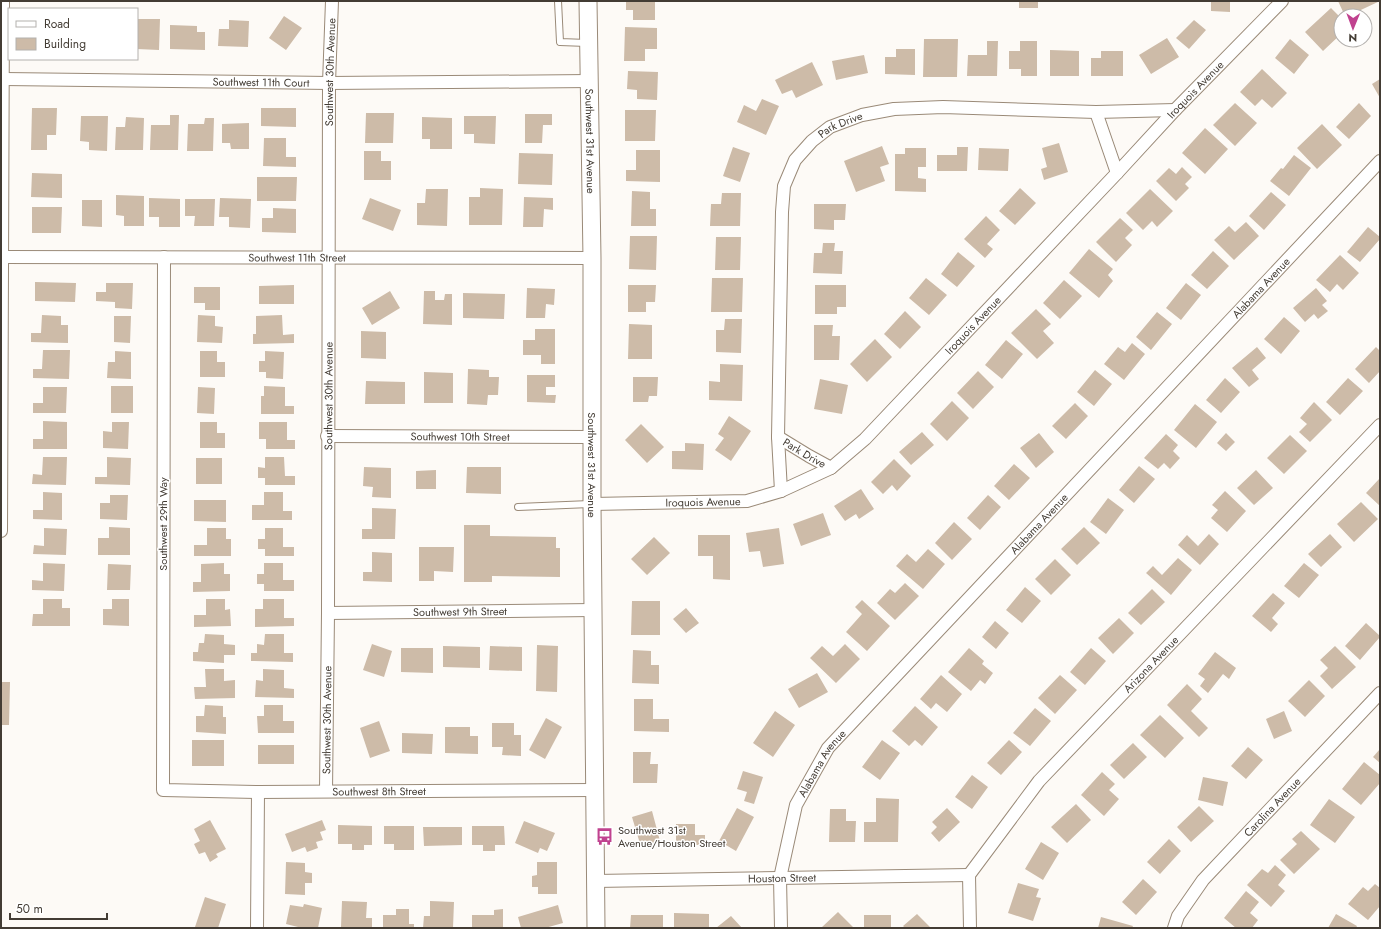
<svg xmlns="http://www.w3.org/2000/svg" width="1381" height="929" font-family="Jost,sans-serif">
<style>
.building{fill:#cdbba8}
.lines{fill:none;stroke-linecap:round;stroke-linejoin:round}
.service-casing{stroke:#9a8a78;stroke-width:8}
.minor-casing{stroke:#9a8a78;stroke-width:14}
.secondary-casing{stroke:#9a8a78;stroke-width:19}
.service{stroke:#fff;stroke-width:6}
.minor{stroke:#fff;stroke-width:12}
.secondary{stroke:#fff;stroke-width:17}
.labels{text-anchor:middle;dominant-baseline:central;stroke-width:3;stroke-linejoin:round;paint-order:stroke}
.street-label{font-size:11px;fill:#433c34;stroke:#fff}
.poi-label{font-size:11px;fill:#433c34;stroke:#fff;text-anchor:start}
</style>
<rect width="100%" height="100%" fill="#fdfaf6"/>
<!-- building -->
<path class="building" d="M626,1h29v19h-22v-10h-7z
M1019,1h19v7h-19z
M1211,1h19v11l-19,-1z
M1338,1h42l-32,15h-3z
M1331,8l10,10v16l-18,17 -18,-19z
M284,16l18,12 -16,22 -17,-12z
M137,19h23l-1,31 -22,-1z
M229,20l20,1 -1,26 -30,-1 1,-17h10z
M1194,20l12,10 -17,19 -13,-11z
M170,25l27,1v6h8v18l-35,-1z
M625,27l32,1v21h-12v12h-21z
M1167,38l12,19 -28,17 -12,-19z
M924,39h34l-1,38h-34z
M1290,39l19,16 -15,19 -19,-16z
M987,41h11l-1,35h-30l1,-21h19z
M1020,41h17v35h-16v-7h-12v-18h11z
M896,49h19v26l-30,-1v-17h11z
M1050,50l29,1v25h-29z
M1101,51h22v25h-32v-18h10z
M864,55l4,18 -32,7 -4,-19z
M812,62l11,23 -27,13 -4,-8 -10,4 -7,-14z
M1262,69l25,24 -15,15 -10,-9 -7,7 -15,-14z
M628,71l30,1 -1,28 -20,-1v-9l-10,-1z
M1380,79v19l-8,-14z
M762,99l17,7 -13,29 -29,-13 7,-17 12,6z
M1235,103l22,20 -22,23 -22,-21z
M1359,103l12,13 -22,23 -13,-12z
M32,108h25l-1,27h-9v15h-16z
M261,108h35v19l-35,-1z
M625,110h31l-1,31h-30z
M366,113h28l-1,30h-28z
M525,114h27v11h-9l-1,18h-17z
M170,115h9l-1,35h-28l1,-25h19z
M81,116h27l-1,35 -18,-1v-8l-9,-1z
M464,116h32l-1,28 -21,-1v-9h-10z
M126,117l18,1 -1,32h-28l1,-23h9z
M422,117l30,1v31h-22v-10h-8z
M205,118h9l-1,33h-26l1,-27h16z
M249,123v26h-18l-1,-6h-8v-19z
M1322,124l20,21 -25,24 -20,-21z
M1205,128l23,21 -23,25 -23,-21z
M264,138h22v19h10v10l-33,-1z
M1059,143l9,29 -24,8 -3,-11 6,-2 -5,-19z
M882,146l7,18 -9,3 5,14 -29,11 -12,-31z
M733,147l17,6 -10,29 -17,-6z
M957,147h11l-1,24h-30v-16h20z
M905,148h21v19h-8v11l8,1v13l-31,-1v-37h10z
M979,148l30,1 -1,22 -30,-1z
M636,150h24v32l-34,-1v-11h10z
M364,151h17v10h10v19h-27z
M519,153l34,1 -1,31 -34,-1z
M1294,155l17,13 -22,28 -19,-15 11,-13 2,1z
M1182,167l10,10 -7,7 4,4 -13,13 -20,-20 13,-13 7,6z
M32,173l30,1v24l-31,-1z
M257,177h40l-1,24h-39z
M480,188l23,1 -1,36h-33v-28h11z
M1020,188l16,15 -21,22 -16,-14z
M426,189h22l-1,37 -30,-1v-22h8z
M1150,189l23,22 -16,16 -5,-6 -9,9 -17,-17z
M632,191l18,1v17h6v17h-25z
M1271,192l15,13 -22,25 -15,-14z
M722,193h19l-1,33h-30l1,-22h10z
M116,195l28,1v30h-20v-10l-8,-1z
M524,197l29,1v12l-9,-1 -1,18h-20z
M149,198l31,1v28h-21v-10h-10z
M220,198l31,1 -1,29 -21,-1v-10h-10z
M370,198l31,12 -8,21 -31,-12z
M185,199h30l-1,27h-20l1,-10h-10z
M82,200h20v27l-20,-1z
M814,204h32l-1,16h-11v10l-20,-1z
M32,207h30l-1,26h-29z
M273,208l23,1v24l-34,-1v-14h11z
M986,216l14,14 -13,14 6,5 -8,9 -21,-19z
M1120,218l13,12 -8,8 7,7 -16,17 -20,-20z
M1246,222l13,14 -25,24 -20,-20 15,-14 6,6z
M1368,227l12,10v2l-20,23 -13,-10z
M630,236h27l-1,34 -27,-1z
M716,237h25l-1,33h-25z
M823,243h12l-1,8h9l-1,23 -29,-1 1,-20h8z
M1089,249l24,20 -5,6 5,6 -14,17 -30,-25z
M1213,251l16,15 -22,23 -16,-14z
M958,252l17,14 -18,21 -16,-13z
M1340,255l19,18 -16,17 -6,-6 -7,8 -14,-12z
M712,278h31l-1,34h-31z
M926,278l21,17 -18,20 -20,-17z
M1064,280l18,16 -22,23 -17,-16z
M35,282l41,1 -1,19 -40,-1z
M106,283h27l-1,26 -17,-1v-6l-19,-1v-9h10z
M1186,283l15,12 -20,25 -15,-12z
M294,285v19h-35v-18z
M628,285h28l-1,17h-9v10h-18z
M815,285h31v22h-9v7h-22z
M194,287h26v23h-15v-7h-11z
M527,288l28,1 -1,16 -8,-1 -1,14h-19z
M1316,288l11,13 -5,4 6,6 -10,8 -4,-5 -9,8 -12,-14z
M390,291l10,17 -28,17 -10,-17z
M424,291h11v9h9l1,-6h7v31l-29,-1z
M463,293l42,1 -1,25 -41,-1z
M1036,309l15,15 -8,7 11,12 -17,16 -26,-26z
M905,311l16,16 -21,22 -16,-15z
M1157,312l15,12 -21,26 -15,-13z
M42,315l19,1v9h7v18l-37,-1v-9h10z
M198,315l17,1v10l8,1 -1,16 -25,-1z
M282,315l1,20 11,-1v9l-41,1v-10h3v-18z
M114,316h17l-1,27 -16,-1z
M1284,317l16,14 -19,23 -17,-15z
M725,319h17l-1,34 -25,-1v-22h8z
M629,324l23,1v34h-24z
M814,325h19l-1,11h8l-1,24h-25z
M535,329h20v35h-14v-9h-18v-15h12z
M361,331l25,1v27l-25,-1z
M875,339l17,18 -25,25 -17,-18z
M1006,340l17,14 -21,25 -17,-14z
M1132,343l13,11 -21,26 -20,-16 14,-17 7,5z
M1257,347l9,11 -14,12 7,9 -10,8 -17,-19z
M1376,347l4,4v20l-11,12 -14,-14z
M43,350h27l-1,29 -36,-1v-9h9z
M115,351l16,1v27l-24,-1 1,-16h7z
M200,351h17v11h8v15h-25z
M265,351l19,1 -1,27 -17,-1v-6h-7v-11h6z
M720,364l23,1 -1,36 -33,-1v-19l11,1z
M468,369l21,1v7h10l-1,18h-10l-1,10 -20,-1z
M1095,370l17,14 -18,22 -17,-14z
M978,371l16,16 -21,22 -16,-16z
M424,372l29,1v30h-29z
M527,375h28v12h-9v8h10l-1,8 -28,-1z
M633,377h25l-1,19h-8l-1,6h-15z
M1225,378l15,14 -19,21 -15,-13z
M1348,378l15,13 -23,24 -14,-13z
M820,379l28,6 -6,29 -28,-5z
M366,381l39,1v22h-40z
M111,386h22v27h-22z
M264,386l21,1v19h9v8h-33v-18h3z
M43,387h24l-1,26h-33v-10h10z
M198,387l17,1 -1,26 -17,-1z
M952,401l17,17 -22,23 -17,-17z
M1314,402l18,18 -22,22 -11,-10 8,-8 -7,-6z
M1075,403l13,13 -22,23 -14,-13z
M1195,404l22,18 -21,26 -22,-18z
M729,416l22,15 -20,30 -16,-11 9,-12 -6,-4z
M43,421l24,1v27h-34v-10h10z
M112,422h17l-1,27 -25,-1v-17l9,1z
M200,422h17v11h8v15h-25z
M259,422h28v18h8v9h-29v-10h-7z
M641,424l23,23 -17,16 -22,-23z
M922,432l12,13 -23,20 -12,-13z
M1039,433l15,19 -18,16 -16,-20z
M1226,433l9,9 -9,9 -9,-8z
M1166,434l12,11 -5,6 7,7 -10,11 -6,-6 -6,6 -14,-11z
M1290,435l17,16 -23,23 -17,-16z
M685,443l19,1 -1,26 -31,-1v-18h13z
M43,457h24l-1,28 -34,-1 1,-10 9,1z
M107,457l24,1 -1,27 -35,-1v-7h12z
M265,457h19l1,19h10v9h-30v-7h-7v-11l7,1z
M196,458h26v26h-26z
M894,459l17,17 -14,15 -5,-6 -9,9 -12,-12z
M1014,464l16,14 -21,22 -15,-14z
M1139,466l16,13 -21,24 -15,-13z
M364,467l27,1v30l-19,-1 1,-10 -10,-1z
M467,467h34v27l-35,-1z
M436,470v19h-20v-18z
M1256,470l17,18 -19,17 -17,-17z
M1380,478v28l-14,-13z
M861,489l13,20 -15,10 -3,-5 -11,7 -11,-15z
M1225,491l21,20 -19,21 -16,-14 7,-8 -6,-5z
M43,492l19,1v27l-29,-1v-9h10z
M264,492h19v19h9v9h-40v-15h12z
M110,495h18l-1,25 -27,-1v-16h10z
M988,495l13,12 -21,23 -13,-12z
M1108,498l16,12 -18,24 -16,-12z
M194,500h32v22l-32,-1z
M1361,502l17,17 -24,23 -17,-18z
M372,508l24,1 -1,30h-33v-10h10z
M823,513l8,22 -30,11 -8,-22z
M954,522l18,17 -20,21 -17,-17z
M464,525h26v11l66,1v11h4v29l-68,-1v6h-28z
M109,527l21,1v27h-32v-17h11z
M1084,527l16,16 -23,22 -16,-16z
M44,528l23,1 -1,26 -33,-1 1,-9 10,1z
M207,528h19v11h5v17h-37v-11h13z
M265,528h18v19h11v9h-29v-7h-7v-10h7z
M779,528l5,36 -21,3 -3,-16 -11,1 -3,-19z
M1209,534l10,10 -19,21 -22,-20 9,-10 11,11z
M1330,534l12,13 -21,20 -13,-13z
M698,535h32v45l-17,-1v-23h-15z
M654,537l16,16 -23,22 -16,-16z
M419,547h35l-1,25 -19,-1v10h-15z
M928,549l17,15 -22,25 -27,-23 11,-12 9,8z
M372,552l20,1v29l-29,-1v-9h9z
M1178,558l14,12 -21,25 -25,-22 7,-7 9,9z
M1055,559l16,16 -20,20 -16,-16z
M43,563l22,1 -1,27 -32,-1v-10l11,1z
M224,563v11h6v17l-37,1v-10h8v-18z
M264,563h19v17h11v11h-30v-7h-7v-10h7z
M1304,563l15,12 -20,23 -15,-12z
M108,564l23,1 -1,25h-23z
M905,583l14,13 -24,24 -18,-17 13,-14 5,4z
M1025,587l16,14 -19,22 -16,-13z
M1152,589l13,13 -24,23 -13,-12z
M1273,593l12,10 -13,15 6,6 -7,8 -19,-16z
M43,599h19v9h8v18h-38l1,-12h10z
M112,599h17v27l-26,-1v-16h9z
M206,599h19v11l5,-1 1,17 -37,1v-12h12z
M263,599h21v19h10v8l-39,1v-18h8z
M862,600l28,26 -23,25 -21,-19 16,-18 -7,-7z
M632,601h28v34h-29z
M686,608l13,15 -13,10 -13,-14z
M1119,618l15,15 -21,21 -15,-16z
M995,621l14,12 -13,16 -14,-12z
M1366,623l14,13v1l-20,23 -15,-14z
M205,634l19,1v9l11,1v10h-11v8l-31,-2v-9h5l1,-9h5z
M265,634h19v19h9v9l-42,-1v-8h6v-9l7,1z
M372,644l20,7 -8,26 -21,-7z
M845,644l15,15 -24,24 -26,-25 12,-12 11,10z
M537,645l21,1 -1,46 -21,-1z
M443,646l37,1v21l-37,-1z
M490,646l32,1v24l-33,-1z
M1335,646l21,21 -24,22 -12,-13 8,-8 -8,-8z
M401,648h32v25l-32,-1z
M969,648l15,13 -2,3 11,9 -8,11 -5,-4 -9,11 -23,-19z
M1091,648l15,13 -21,24 -15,-13z
M633,650l18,1v14h8v19l-27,-1z
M1215,652l21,16 -7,11 -6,-5 -15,19 -8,-7 5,-7 -7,-5z
M205,669h19v12l11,-1v18l-40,1 -1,-12h12z
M263,669l21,1v18l10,1v9l-39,-1 1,-17 7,1z
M817,673l11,19 -29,16 -11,-19z
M941,675l21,19 -15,18 -11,-9 -5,6 -11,-10z
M1060,675l17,15 -22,24 -17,-16z
M1309,680l16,16 -20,21 -17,-16z
M1,682h9l-1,43h-8z
M1187,684l15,15 -11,12 17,17 -9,9 -32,-32z
M634,699h19v20h16v13l-35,-1z
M205,705l18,1v11h3v17l-30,-2v-16h8z
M264,705h19v16h11v12h-36l-1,-17h7z
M915,706l23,21 -16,19 -7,-6 -6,6 -17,-15z
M1035,708l16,13 -21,25 -17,-13z
M775,711l20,14 -22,32 -20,-14z
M1284,711l8,20 -18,8 -8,-20z
M1160,715l24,23 -19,20 -25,-23z
M546,718l16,9 -17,32 -16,-9z
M379,721l11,30 -20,7 -10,-30z
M492,723h22v12h7v21l-19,-1 1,-8h-11z
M445,727h25v9h8v18l-33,-1z
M402,733l31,1 -1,20 -30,-1z
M192,740h32v26h-32z
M882,740l18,13 -20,27 -18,-13z
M1009,740l13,12 -21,23 -14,-12z
M1133,743l14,14 -23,22 -14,-14z
M258,745h36v19h-36z
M1248,747l15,13 -17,19 -15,-13z
M1380,749v14l-7,-6z
M633,752h18l-1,12h8l-1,19h-24z
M1364,762l16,13v8l-19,22 -19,-16z
M743,771l20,6 -9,27 -10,-3 3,-9 -10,-3z
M1102,772l13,12 -6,6 10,9 -15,17 -23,-21z
M972,775l16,12 -16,22 -17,-12z
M1203,777l25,5 -5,24 -25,-6z
M876,798l23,1 -1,43h-34v-20h12z
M1329,799l26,18 -20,26 -25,-18z
M1076,804l15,16 -24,23 -16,-16z
M1199,806l15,15 -23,21 -14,-15z
M737,808l17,9 -18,34 -17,-10z
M947,808l13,14 -21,20 -8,-9 6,-6 -5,-5z
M830,809h16v12h10l-1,21h-26z
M652,811l8,30 -19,6 -9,-30z
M210,820l16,29 -10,5 2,3 -8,5 -5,-10 -6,2 -5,-10 6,-3 -6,-12z
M322,820l4,10 -6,2 3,8 -7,2 2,6 -11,4 -2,-5 -13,5 -7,-18z
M524,821l31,12 -8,18 -7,-3 -2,5 -23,-10z
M676,824h19v11h10v10h-29z
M338,825l34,1v19h-8v5h-12v-6h-14z
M384,826h30v24h-20v-6h-10z
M472,826h32l1,19h-10v6h-12v-6h-11z
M423,827h39v18l-38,1z
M1301,831l19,18 -26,25 -14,-14 17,-16 -5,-5z
M1169,839l12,12 -21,23 -13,-12z
M1041,842l18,11 -16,27 -18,-11z
M286,862l19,1v9l7,1v10h-7v12l-20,-1z
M537,862h20v32h-19v-7h-6v-11l5,-1z
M1275,865l11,10 -8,10 7,6 -14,16 -24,-22 15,-16 6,4z
M1143,879l14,13 -21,23 -14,-13z
M1018,883l21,6 -3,8 5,1 -8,23 -25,-8z
M1375,884l5,4v18l-12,14 -20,-16 15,-17 5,4z
M1246,891l13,11 -9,11 8,7 -6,8h-16l-12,-10z
M205,897l21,7 -8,24 -23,-1z
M342,901l25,1 -1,16h6v10l-31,-1z
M430,901l24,1 -1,26h-30l1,-12h6z
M304,904l18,4 -4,20h-16l-16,-4 4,-19 13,2z
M558,905l5,18 -18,5h-24l-3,-11z
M396,909h13v15h5v4h-31v-13h13z
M503,909v19h-31v-13h22v-5z
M838,912l15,15 -1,1h-31z
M674,913l35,1v14h-35z
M917,914l14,14h-26l-2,-2z
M1336,914l21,12 -1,2h-28z
M631,915h32v13h-33z
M864,915h27v13h-27z
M731,916l11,12h-26z
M1101,917l32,9 -1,2h-34z"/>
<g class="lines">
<defs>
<path id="service" d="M558,1l2,41 27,1
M518,507l72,-3"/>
<g id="minor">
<path id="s1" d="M4,79l325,4 261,-2"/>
<path d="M1096,112l21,61"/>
<path id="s2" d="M2,257l590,1"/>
<path id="s3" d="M164,257l-1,533 95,2 336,-2"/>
<path id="s4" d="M327,436l265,1"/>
<path id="s5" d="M778,437l31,19 22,12"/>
<path id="s6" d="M781,491l-3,-54 4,-225 2,-26 11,-26 17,-19 18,-14 32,-12 32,-6 49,-2 153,5 79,-2"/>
<path id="s7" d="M592,504l155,-3 34,-10 50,-23 34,-29 252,-266 58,-63 107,-109"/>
<path d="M1,531l2,-530"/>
<path id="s8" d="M328,613l265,-3"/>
<path id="s9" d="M326,791l2,-178 1,-530 3,-82"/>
<path id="s10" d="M595,881l374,-6"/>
<path d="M257,928l1,-136"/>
<path id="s11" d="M781,928l-1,-50 16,-73 32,-57 552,-587"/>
<path id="s12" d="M970,928l-1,-53 70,-94 341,-356"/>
<path id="s13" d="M1174,928l4,-12 25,-36 177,-187"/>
</g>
<g id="secondary">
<path id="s14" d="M588,1l4,257v246l4,424"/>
</g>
</defs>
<!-- service casing -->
<use href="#service" class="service-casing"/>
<!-- minor casing -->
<use href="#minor" class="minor-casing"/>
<!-- secondary casing -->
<use href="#secondary" class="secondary-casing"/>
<!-- service -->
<use href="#service" class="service"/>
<!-- minor -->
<use href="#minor" class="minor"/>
<!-- secondary -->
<use href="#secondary" class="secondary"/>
</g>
<!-- icons -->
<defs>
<symbol id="bus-bare" viewBox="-9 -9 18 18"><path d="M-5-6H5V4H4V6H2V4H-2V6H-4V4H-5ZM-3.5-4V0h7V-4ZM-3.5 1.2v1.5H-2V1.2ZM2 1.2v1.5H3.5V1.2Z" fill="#c0428f" stroke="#fff" stroke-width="2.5" paint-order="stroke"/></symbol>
</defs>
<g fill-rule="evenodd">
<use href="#bus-bare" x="592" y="824" width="25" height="25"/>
</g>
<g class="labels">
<!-- street labels -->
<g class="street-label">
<text stroke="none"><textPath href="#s9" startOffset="719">Southwest 30th Avenue</textPath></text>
<text stroke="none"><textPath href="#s1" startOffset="257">Southwest 11th Court</textPath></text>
<text stroke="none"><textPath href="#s7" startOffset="771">Iroquois Avenue</textPath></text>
<text stroke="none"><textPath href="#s6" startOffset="392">Park Drive</textPath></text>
<text stroke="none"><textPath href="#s14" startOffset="140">Southwest 31st Avenue</textPath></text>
<text stroke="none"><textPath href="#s2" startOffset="295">Southwest 11th Street</textPath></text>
<text stroke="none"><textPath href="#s11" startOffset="822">Alabama Avenue</textPath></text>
<text stroke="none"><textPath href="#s7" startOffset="447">Iroquois Avenue</textPath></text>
<text stroke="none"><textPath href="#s9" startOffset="395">Southwest 30th Avenue</textPath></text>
<text stroke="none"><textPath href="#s4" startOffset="133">Southwest 10th Street</textPath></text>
<text stroke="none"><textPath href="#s5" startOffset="31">Park Drive</textPath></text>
<text stroke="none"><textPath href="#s14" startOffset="464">Southwest 31st Avenue</textPath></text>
<text stroke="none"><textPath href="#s7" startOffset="111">Iroquois Avenue</textPath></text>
<text transform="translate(163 524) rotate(-90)">Southwest 29th Way</text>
<text stroke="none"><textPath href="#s11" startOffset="498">Alabama Avenue</textPath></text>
<text stroke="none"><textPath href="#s8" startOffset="132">Southwest 9th Street</textPath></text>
<text stroke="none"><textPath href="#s12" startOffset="332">Arizona Avenue</textPath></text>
<text stroke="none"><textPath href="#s9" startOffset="71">Southwest 30th Avenue</textPath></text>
<text stroke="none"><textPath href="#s11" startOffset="174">Alabama Avenue</textPath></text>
<text stroke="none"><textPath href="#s3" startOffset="749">Southwest 8th Street</textPath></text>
<text stroke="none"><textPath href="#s13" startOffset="157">Carolina Avenue</textPath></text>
<text stroke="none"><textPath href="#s10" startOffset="187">Houston Street</textPath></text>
</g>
<!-- poi labels -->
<g class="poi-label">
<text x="618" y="830">Southwest 31st<tspan x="618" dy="13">Avenue/Houston Street</tspan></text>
</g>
</g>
<!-- border -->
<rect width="1381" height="929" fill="none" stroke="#433c34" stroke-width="4"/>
<!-- legend -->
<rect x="8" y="8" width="130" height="52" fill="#ffffff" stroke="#b4b1ae"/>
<rect x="16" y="21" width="20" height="6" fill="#ffffff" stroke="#b4b1ae"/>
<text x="44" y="28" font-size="12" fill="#433c34">Road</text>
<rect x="16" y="38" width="20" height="12" fill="#cdbba8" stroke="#b4b1ae"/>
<text x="44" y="48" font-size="12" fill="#433c34">Building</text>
<!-- north arrow -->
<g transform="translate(1353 28) rotate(181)"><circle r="19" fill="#ffffff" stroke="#b4b1ae"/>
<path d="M0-3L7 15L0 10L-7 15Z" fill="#c0428f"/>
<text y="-6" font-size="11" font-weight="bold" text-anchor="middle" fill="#433c34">N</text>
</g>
<!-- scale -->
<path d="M10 913v6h97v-6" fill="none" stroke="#433c34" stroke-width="2"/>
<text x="16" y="913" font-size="12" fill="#433c34" stroke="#ffffff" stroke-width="3" paint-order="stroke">50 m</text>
</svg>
